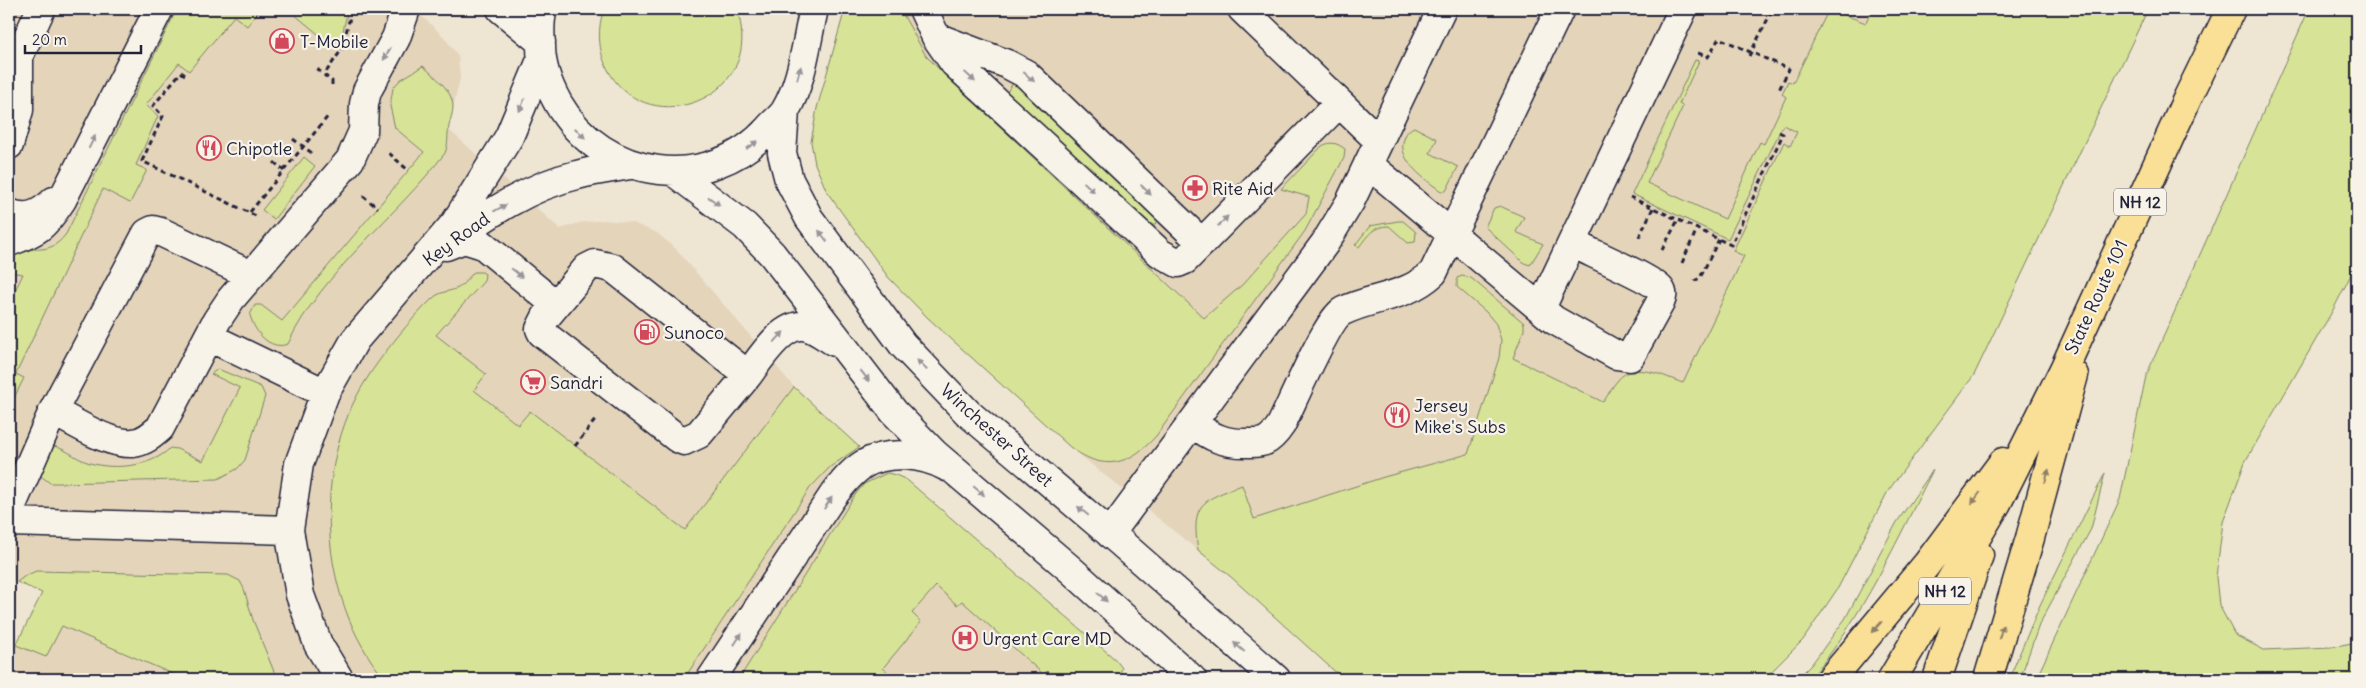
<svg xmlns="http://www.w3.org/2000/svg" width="2366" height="688" font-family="Delius,sans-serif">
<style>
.built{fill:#e4d4ba}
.green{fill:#d7e396;stroke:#7c8268}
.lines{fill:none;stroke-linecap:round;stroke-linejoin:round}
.minor-casing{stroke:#22223b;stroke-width:31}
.highway-casing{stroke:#22223b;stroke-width:31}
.path{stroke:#22223b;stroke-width:3;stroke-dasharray:5 4;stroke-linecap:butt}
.minor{stroke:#f7f3e8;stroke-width:28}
.highway{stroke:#fadf96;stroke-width:28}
.oneway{fill:#97959a}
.oneway2{fill:#8e8068}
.labels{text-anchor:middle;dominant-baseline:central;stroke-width:4.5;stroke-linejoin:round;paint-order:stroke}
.shield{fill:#f7f3e8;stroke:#62616f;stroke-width:1}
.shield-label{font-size:16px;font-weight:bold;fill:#22223b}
.poi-label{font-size:18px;fill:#22223b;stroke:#f7f3e8;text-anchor:start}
.street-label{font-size:18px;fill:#22223b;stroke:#f7f3e8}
</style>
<rect width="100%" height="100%" fill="#eee5d3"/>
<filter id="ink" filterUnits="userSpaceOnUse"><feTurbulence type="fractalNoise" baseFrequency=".02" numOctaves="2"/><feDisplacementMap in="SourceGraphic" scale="10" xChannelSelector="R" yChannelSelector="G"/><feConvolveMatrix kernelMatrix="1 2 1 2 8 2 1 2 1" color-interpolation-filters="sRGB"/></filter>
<g filter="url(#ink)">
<!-- built -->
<path class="built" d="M9,9h400l15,9 20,19 14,19 2,22 -12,51 112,100 19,-6 26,-3 28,3 24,10 19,16 118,138 314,292h-1099v-19l33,-67 -33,-14z
M845,9h1115l-196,417 -533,151 -161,-130 -143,-130 -39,-40 -61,-85 -12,-28 -4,-22 6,-34z"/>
<!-- green -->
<path class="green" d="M177,9h84l-14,17 -13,-10 -45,55 -10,-8 -33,42 12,11 -22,49 11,5 -17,33 -27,-14 -87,185 8,4 -15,30v-105l14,-29 -14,-2v-19c25,-10 38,6 57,-19z
M288,9h60l-8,35 -5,4z
M604,9h132c2,6 5,12 5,18 12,76 -98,113 -134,41 -9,-18 -10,-40 -3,-59z
M845,9h55l26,47 13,13 265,249 38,-33 64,-71 3,-17 -28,-8 41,-43c9,-5 15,-3 23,3l-1,9 -39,73 -149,205c-27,30 -53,36 -86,11l-143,-130 -39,-40 -61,-85 -12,-28 -4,-22 6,-34z
M1829,9l37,14 6,-14h276l-174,366 -86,116 -50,97 -35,52 -39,39h-421l-112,-102 -33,-27c-7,-47 3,-49 44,-65l12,34 130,-42 84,-23 31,-96 2,-18 -5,-16 -10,-12 -29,-25v-9l5,-2 9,2 53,45v7l-11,28 90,44c5,-6 9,-16 15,-22 16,-20 47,-3 65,3l61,-127 -11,-5 51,-109 6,4 7,-14 -14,-7 -55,114 -96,-45 63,-134 4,1 -20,43 4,2 -36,77 78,36 35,-77 4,2 22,-47 -4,-3 6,-13 5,2z
M2309,9h48v254l-24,47 -88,152 -22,60 -7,55 3,28 16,30 29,15 67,-3 26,-5v37h-321l84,-180 26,-123z
M423,66c11,10 30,24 30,41 0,6 -3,13 -4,19 -2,10 0,17 -4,27 -47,62 -124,120 -157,191 -19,7 -34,-13 -38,-29l5,-10h6l21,16 142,-169 -29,-24 -5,-22 3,-18 7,-8z
M1013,83h5l142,135c-4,6 -6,8 -13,8l-136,-129 -4,-5z
M1414,127l23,12 -7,14 28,14 -12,24h-5c-14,-10 -45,-31 -37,-52 2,-6 4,-9 10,-12z
M304,157l11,9 -41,53 -12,-9z
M1500,206l24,11 -8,15 27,12 -13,21 -6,-2 -39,-36 9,-19z
M1398,221h5l13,11 -1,10 -7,1 -19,-17c-16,0 -21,9 -30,21l-4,-2 15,-19z
M474,272h8l3,2 -1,7 -48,54 50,39 -12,16 44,35 12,-14 155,119 109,-143 65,60 -29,20 -20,21 -126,191h-299c-67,-79 -74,-212 -19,-299 17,-27 44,-60 67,-82 8,-7 16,-6 25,-10 5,-3 11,-11 16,-16z
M218,369l43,18 4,9 -20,64 -8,9 -19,10 -158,4h-10l-13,-10 10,-28c15,0 28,14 43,18 24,7 62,4 80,-15l7,1 26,12 37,-73 -29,-14z
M1933,470c-37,72 -70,147 -123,209h-13l14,-14 34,-46 52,-97z
M887,473l9,2 11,5 209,180 6,8 -4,11h-62l-9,-8 -3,4 -82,-74 -5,4 -21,-19 -24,27 9,9 -38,46 12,11h-156l116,-184 9,-11z
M2105,473l-14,56 -52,96 -19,54h-11l31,-74z
M36,571l192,4 12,6 4,8 9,31 24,59h-93l-122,-53 -16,31 -30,-12 26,-52 -25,-11 8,-6z"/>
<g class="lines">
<defs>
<path id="minor" d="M501,9l40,33
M543,9c-4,12 -3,25 -2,37 0,21 7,39 17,57 45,78 151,92 211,25 5,-6 12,-11 16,-17 18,-30 21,-69 29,-102
M923,9l13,28 18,26 206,190 18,10 7,-3 154,-157
M1242,9l137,132
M936,37l71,27 19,10 176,169
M12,71l29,-62
M785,111l-3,42 7,27 20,38 94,127 65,68 152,129 156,137
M9,145l10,-35v-55
M1368,164l186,156 62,35 14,2 30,-54c2,-5 4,-9 0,-14 -8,-10 -73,-38 -88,-46
M674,172l71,54 27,28 122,158 41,42 135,115 122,110
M9,213c18,8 31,1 45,-12
M9,242c30,-11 35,-15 53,-42l97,-191
M449,243c38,-29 81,-57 128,-68 18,-5 36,-7 53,-10
M446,246l18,-7 19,6 73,60
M595,264l18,4 135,107 -49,59 -15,7 -7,-3 -135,-105 -2,-4 6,-12 41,-49z
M1541,308l142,-299
M209,337l116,56
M748,375c12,-16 36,-56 60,-48 9,3 18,10 27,15
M53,411c21,11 56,34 80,32 11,-1 19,-8 27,-15l57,-108 14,-21 119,-139 13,-29 1,-27 3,-13 29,-53 10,-29
M1193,423c18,15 33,21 57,20 4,0 11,0 15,-2 7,-3 12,-10 16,-16 10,-20 47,-107 62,-114 31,-15 63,-13 90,-38l127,-264
M9,512l44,-101 94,-178 6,-3 8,2 90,43
M9,522l280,8
M1110,534l215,-291 25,-41 92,-193
M339,679l-21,-35 -18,-49 -11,-65 10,-66 26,-71 30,-53 100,-117 54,-86 32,-77
M711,679l121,-182c9,-12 19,-25 32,-33 24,-14 59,-10 83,3"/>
<path id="highway" d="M1831,679l96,-115 76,-102
M1892,679l105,-176 67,-134 124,-272 43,-88
M1937,679l42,-124
M1988,679l42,-141 44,-163"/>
</defs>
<!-- minor casing -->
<use href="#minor" class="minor-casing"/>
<!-- highway casing -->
<use href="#highway" class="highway-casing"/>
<!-- path -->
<path class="path" d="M1698,53l10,4 11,-19 70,31 -11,23
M1749,56l24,-47
M317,69l7,6
M185,75l-4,-3 -28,34 10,10 -21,45 116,56
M332,85v-4l-8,-6 18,-26 10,-40
M293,139l19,14
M389,153l20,18
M274,162l10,9
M363,196l15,12
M1630,197l101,48 52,-111 -4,-2
M250,212l79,-97
M1639,237l14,-29
M1662,250l16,-30
M1682,263l15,-34
M1694,281l6,-3 19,-39
M575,446l21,-27"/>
<!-- minor -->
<use href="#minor" class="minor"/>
<!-- highway -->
<use href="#highway" class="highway"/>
</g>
<!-- one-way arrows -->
<defs><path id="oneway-solid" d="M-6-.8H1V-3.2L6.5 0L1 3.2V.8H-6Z" transform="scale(1.25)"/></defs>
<g class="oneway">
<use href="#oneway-solid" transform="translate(387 54) rotate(120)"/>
<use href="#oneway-solid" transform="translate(799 73) rotate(-74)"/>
<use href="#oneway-solid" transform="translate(970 77) rotate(43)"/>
<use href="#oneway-solid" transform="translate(1029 77) rotate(41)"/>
<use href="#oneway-solid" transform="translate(522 105) rotate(113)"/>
<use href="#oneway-solid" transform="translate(580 133) rotate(44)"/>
<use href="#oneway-solid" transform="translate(92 142) rotate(-63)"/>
<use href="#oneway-solid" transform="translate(752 145) rotate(-35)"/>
<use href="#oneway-solid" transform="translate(1089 187) rotate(43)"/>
<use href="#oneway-solid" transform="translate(1146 190) rotate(44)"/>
<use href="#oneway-solid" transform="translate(714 201) rotate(36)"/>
<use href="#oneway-solid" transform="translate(500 208) rotate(-28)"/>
<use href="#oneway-solid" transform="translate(1223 221) rotate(-45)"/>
<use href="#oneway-solid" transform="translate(823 236) rotate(-127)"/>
<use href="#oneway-solid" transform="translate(517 273) rotate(39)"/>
<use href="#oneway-solid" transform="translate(779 337) rotate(-48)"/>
<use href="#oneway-solid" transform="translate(922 365) rotate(-134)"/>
<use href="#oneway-solid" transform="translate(865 376) rotate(52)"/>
<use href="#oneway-solid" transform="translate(979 491) rotate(40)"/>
<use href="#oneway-solid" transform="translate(828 503) rotate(-56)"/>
<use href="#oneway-solid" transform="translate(1083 511) rotate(-140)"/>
<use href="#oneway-solid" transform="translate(1102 597) rotate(42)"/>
<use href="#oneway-solid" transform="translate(738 639) rotate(-57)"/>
<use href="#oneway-solid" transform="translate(1239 647) rotate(-139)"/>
</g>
<g class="oneway2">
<use href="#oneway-solid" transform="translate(2047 476) rotate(-75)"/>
<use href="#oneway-solid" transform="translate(1976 498) rotate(127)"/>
<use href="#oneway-solid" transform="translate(1877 627) rotate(131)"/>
<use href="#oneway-solid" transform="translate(2001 632) rotate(-73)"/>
</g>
</g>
<!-- icons -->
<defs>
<symbol id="shop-ring" viewBox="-11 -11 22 22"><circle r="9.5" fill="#f7f3e8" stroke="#d1495b" stroke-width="1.5"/><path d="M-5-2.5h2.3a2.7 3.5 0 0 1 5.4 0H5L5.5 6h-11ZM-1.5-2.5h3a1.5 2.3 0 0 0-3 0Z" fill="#d1495b"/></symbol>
<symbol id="restaurant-ring" viewBox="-11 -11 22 22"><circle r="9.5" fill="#f7f3e8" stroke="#d1495b" stroke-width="1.5"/><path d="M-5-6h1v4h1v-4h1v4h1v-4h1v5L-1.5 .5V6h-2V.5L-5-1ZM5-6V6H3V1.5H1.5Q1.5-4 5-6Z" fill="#d1495b"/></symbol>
<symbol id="pharmacy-ring" viewBox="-11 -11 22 22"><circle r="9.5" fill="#f7f3e8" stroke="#d1495b" stroke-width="1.5"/><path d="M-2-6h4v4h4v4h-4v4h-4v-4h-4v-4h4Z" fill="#d1495b"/></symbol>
<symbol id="fuel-ring" viewBox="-11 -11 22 22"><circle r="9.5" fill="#f7f3e8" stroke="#d1495b" stroke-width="1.5"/><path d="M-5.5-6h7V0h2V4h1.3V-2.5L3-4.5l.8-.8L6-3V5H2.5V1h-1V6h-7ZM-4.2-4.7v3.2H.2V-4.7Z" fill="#d1495b"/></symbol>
<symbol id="supermarket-ring" viewBox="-11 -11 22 22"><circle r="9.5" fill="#f7f3e8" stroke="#d1495b" stroke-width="1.5"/><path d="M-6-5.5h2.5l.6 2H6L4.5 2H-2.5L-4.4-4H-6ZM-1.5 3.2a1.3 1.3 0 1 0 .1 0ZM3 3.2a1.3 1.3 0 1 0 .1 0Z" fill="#d1495b"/></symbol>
<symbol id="hospital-ring" viewBox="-11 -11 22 22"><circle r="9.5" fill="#f7f3e8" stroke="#d1495b" stroke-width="1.5"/><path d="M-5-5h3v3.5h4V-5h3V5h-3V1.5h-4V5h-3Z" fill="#d1495b"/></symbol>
</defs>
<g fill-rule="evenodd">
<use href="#shop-ring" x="268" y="27" width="28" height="28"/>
<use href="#restaurant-ring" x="195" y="134" width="28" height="28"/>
<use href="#pharmacy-ring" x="1181" y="174" width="28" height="28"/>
<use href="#fuel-ring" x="633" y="318" width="28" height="28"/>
<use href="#supermarket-ring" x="519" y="368" width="28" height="28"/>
<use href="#restaurant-ring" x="1383" y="401" width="28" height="28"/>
<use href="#hospital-ring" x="951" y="624" width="28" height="28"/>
</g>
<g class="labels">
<!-- shield labels -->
<g class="shield">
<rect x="2114" y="188.5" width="52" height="27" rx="4"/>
<rect x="1919" y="577.5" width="52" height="27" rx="4"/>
</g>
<g class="shield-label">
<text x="2140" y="202">NH 12</text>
<text x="1945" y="591">NH 12</text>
</g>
<!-- poi labels -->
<g class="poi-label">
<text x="300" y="41">T-Mobile</text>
<text x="226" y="148">Chipotle</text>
<text x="1212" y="188">Rite Aid</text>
<text x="664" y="332">Sunoco</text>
<text x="550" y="382">Sandri</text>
<text x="1414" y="405">Jersey<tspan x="1414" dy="21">Mike's Subs</tspan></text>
<text x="982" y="638">Urgent Care MD</text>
</g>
<!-- street labels -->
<g class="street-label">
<text transform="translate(456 239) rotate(-36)">Key Road</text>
<text transform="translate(2096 297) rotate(-65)">State Route 101</text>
<text transform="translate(997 435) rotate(42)">Winchester Street</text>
</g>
</g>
<!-- margin -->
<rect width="2366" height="688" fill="none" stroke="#f7f3e8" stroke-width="30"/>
<rect x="15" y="15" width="2336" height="658" fill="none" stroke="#22223b" stroke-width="2" filter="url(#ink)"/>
<!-- scale -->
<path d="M25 45v8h116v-8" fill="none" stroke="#22223b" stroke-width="2.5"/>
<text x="32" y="45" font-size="15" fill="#22223b" stroke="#f7f3e8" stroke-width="4" paint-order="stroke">20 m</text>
</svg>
